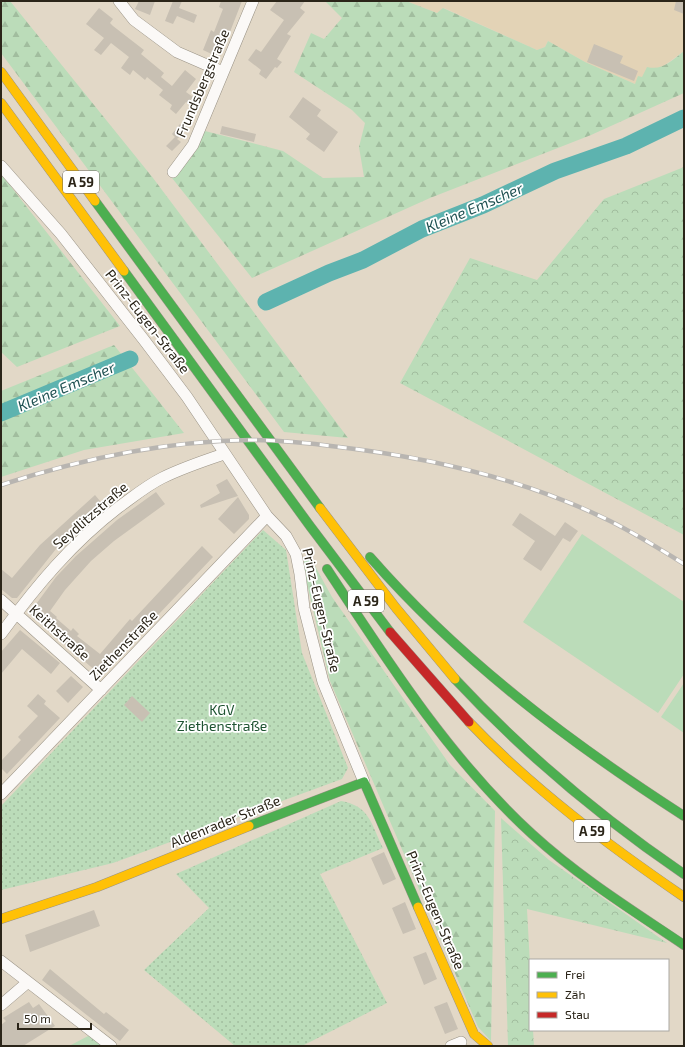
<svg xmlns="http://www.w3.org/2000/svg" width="685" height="1047" font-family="'Exo 2',sans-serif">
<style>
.built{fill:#e3d3b6}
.grass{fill:#bbdcb9}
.forest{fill:url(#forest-firs)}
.park{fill:url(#park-crowns)}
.garden{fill:url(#garden-dots)}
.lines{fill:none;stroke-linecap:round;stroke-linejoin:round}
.river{stroke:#5db3af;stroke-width:17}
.building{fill:#c8c0b3}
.street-casing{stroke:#9a9386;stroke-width:12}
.fast-casing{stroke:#9a9386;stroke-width:10}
.slow-casing{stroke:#9a9386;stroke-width:10}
.jam-casing{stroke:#9a9386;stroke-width:10}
.street{stroke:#fbf9f7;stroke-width:11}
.fast{stroke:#4caf50;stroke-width:9}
.slow{stroke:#ffc107;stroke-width:9}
.jam{stroke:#c62828;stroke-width:9}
.rail-casing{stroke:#b8b5b1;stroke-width:4.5}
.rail{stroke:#fff;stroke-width:3;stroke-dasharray:9;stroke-linecap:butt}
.labels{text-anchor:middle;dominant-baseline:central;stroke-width:3.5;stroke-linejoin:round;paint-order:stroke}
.shield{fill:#fff;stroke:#6b665e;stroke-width:1}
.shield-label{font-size:13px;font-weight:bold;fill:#2b2519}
.street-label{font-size:14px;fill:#2b2519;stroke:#fff}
.park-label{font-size:14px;fill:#1e5331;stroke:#fff}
.water-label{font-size:15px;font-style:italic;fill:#1f5152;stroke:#fff}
</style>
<defs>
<pattern id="forest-firs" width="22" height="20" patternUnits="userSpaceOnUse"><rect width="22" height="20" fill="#bbdcb9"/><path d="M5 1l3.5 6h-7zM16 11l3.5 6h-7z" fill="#a1bd9e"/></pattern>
<pattern id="park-crowns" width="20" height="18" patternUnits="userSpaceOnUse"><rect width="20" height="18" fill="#bbdcb9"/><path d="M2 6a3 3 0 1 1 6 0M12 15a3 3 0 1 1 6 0" fill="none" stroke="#a1bd9e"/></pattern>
<pattern id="garden-dots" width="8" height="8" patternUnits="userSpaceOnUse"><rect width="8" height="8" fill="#bbdcb9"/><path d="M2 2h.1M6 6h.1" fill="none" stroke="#a1bd9e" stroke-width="1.8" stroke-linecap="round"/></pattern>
</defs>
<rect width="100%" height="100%" fill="#e2d8c7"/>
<!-- built -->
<path class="built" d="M406,1h278v50l-22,16 -8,2 -19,15 -50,-22 -37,-21 -3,6 -8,3 -93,-42 -7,5z"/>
<!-- grass -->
<path class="grass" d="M582,534l102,68v72l-26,39 -135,-91z
M684,683v50l-23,-16z"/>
<!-- forest -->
<path class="forest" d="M1,1h9l143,177 195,260 -64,-6 -283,-379z
M325,1h81l31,12 6,-5 94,42 8,-3 3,-6 37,21 50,22 3,-8 4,1 5,-10c16,4 25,-7 37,-16v42l-93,42 -161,63 -178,80 -80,-100 19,-20 14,-27 78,20 40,27 41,-1 -5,-30 6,-24 -13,-13 -58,-38 17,-39 13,6 18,-21z
M1,174l119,152 -103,41 -16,-15z
M114,345l70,88 -100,17 -83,27v-86z
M310,557l22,40 118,168 45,46 -4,230 -13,-14 -148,-346 -28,-118z"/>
<!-- park -->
<path class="park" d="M684,167v368l-284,-152 70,-125 67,22 67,-81z
M501,818l48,42 118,83 -140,-34 3,56v65h3l1,16h-26z
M92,1034l16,12h-39z"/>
<!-- garden -->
<path class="garden" d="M263,530l23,20 16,103 46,115 -6,11 -229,84 -112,27v-84z
M341,801c29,5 30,23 42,47l-63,26 67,129 -85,43h-67l-91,-76 65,-62 -33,-34z"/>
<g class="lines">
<!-- river -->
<path class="river" d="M266,302l63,-29 34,-13 59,-31 61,-24 72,-34 71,-25 58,-28
M1,413l129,-54"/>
</g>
<!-- building -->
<path class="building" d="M139,1h16l-5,14 -15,-6z
M173,1h9l-3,7 18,7 -3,8 -17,-7 -4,8 -8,-3z
M221,1h21l-14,36 -3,-1 -9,20 -13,-6 8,-20 3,2 7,-18 2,-5 -4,-2z
M277,1h28l-5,7 5,4 -18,22 4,2 -14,23 5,3 -5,6 -2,-1 -9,12 -7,-5 2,-4 -13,-10 8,-11 5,3 23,-32 -14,-10z
M676,1h8v13l-10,-4z
M99,8l14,11 -3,4 3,3 31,24 -3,4 23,19 -3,4 11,9 13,-16 11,9 -10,13 7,5 -5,6 -2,-1 -10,12 -6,-5 2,-4 -13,-10 4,-5 -16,-13 -2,3 -12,-10 -3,5 -9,-7 8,-11 -18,-14 -10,12 -7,-5 10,-12 -18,-14z
M594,44l29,12 -3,7 18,8 -4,10 -47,-19z
M303,97l18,13 -4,6 21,16 -14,20 -18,-13 4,-5 -21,-17z
M180,124l6,6 -9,9 4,3 -9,9 -6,-5 9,-9 -3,-3z
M222,126l34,8 -2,8 -34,-8z
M227,479l11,17 -37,12 -1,-3 20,-12 -4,-8z
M156,492l9,12 -51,37 -23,20 -26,29 -15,21 7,6 -1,1 15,13 2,-3 6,6 -2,2 23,18 30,-35 2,2 70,-75 11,11 -110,116h-5l-67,-58v-4l25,-34 20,-21 41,-36z
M95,495l10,12 -49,42 -39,49h-5l-11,-9v-20l11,9 28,-33z
M238,497l11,18v4l-15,15 -16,-15z
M520,513l35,23 10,-14 13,9 -8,11 -7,-4 -22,33 -18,-12 12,-18 -23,-16z
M20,630l40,33 -9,11 -29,-25 -21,25v-22z
M71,676l12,11 -15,16 -12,-12z
M38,694l8,7 -2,3 16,14 -53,56 -6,-6v-7l20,-21 -3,-3 20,-21 -11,-10z
M132,696l18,17 -8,9 -18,-17z
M384,852l12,27 -13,6 -12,-27z
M405,902l11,27 -13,5 -11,-26z
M94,910l6,16 -70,26 -5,-17z
M426,952l11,27 -13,6 -11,-28z
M50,969l54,45 2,-2 23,18 -9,11 -78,-61z
M29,1002l4,6 6,-4 16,22 -32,20h-22v-21l5,-4 -3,-3z
M447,1002l11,27 -13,5 -11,-27z"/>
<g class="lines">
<defs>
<path id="street" d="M119,1l15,19 43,32 46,20
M1,166l60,68 83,106 43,57 80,119 19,20 10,18 4,20 4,34 19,74 41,100
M173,172l20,-27 60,-144
M1,600l100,90
M1,634c35,-48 71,-91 118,-127 14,-10 27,-21 43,-29 20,-10 41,-17 62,-24
M1,794l266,-278
M1,961l110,85
M1,1005l27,-23
M451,1046l10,-4"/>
<path id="fast" d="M95,201l225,307
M124,271l186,255 80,106
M370,557c90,103 199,185 314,259
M327,569c61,93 123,190 205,265 47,43 100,76 152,111
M455,679c69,74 145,138 229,195
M249,826l115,-44 54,125"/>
<path id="slow" d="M1,72l94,129
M1,103l123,168
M320,508l76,100 59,71
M469,722c64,67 139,123 215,175
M418,907l56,127 14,12
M1,919l96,-32 152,-61"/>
<path id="jam" d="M390,632l79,90"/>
</defs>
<!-- street casing -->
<use href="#street" class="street-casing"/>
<!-- fast casing -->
<use href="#fast" class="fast-casing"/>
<!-- slow casing -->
<use href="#slow" class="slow-casing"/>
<!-- jam casing -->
<use href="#jam" class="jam-casing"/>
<!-- street -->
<use href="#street" class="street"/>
<!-- fast -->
<use href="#fast" class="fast"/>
<!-- slow -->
<use href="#slow" class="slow"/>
<!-- jam -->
<use href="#jam" class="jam"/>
<defs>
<path id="rail" d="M1,485c80,-26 164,-44 249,-45 30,0 59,3 89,7 93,11 186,32 271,74 26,13 50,28 74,43"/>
</defs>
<!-- rail casing -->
<use href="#rail" class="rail-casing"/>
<!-- rail -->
<use href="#rail" class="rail"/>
</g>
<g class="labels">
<!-- shield labels -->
<g class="shield">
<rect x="63" y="171" width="36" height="22" rx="3"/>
<rect x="348" y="590" width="36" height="22" rx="3"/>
<rect x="574" y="820" width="36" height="22" rx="3"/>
</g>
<g class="shield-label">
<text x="81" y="182">A 59</text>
<text x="366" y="601">A 59</text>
<text x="592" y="831">A 59</text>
</g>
<!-- street labels -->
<g class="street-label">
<text transform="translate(202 83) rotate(-67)">Frundsbergstraße</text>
<text transform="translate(148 321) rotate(52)">Prinz-Eugen-Straße</text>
<text transform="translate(90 515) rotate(-41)">Seydlitzstraße</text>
<text transform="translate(322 610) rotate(77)">Prinz-Eugen-Straße</text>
<text transform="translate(60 632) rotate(42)">Keithstraße</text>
<text transform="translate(123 645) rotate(-46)">Ziethenstraße</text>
<text transform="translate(225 821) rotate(-22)">Aldenrader Straße</text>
<text transform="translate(436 910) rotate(67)">Prinz-Eugen-Straße</text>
</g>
<!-- park labels -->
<g class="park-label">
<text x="222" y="709">KGV<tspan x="222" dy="16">Ziethenstraße</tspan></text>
</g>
<!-- water labels -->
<g class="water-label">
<text transform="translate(474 207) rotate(-23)">Kleine Emscher</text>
<text transform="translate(66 386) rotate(-23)">Kleine Emscher</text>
</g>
</g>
<!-- border -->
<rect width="685" height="1047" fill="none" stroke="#2b2519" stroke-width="4"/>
<!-- legend -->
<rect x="529" y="959" width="140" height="72" fill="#ffffff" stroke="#aaa8a3"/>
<rect x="537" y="972" width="20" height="6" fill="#4caf50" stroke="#aaa8a3"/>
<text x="565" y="979" font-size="12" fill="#2b2519">Frei</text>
<rect x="537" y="992" width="20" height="6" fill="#ffc107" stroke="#aaa8a3"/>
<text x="565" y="999" font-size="12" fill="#2b2519">Zäh</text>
<rect x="537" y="1012" width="20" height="6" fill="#c62828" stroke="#aaa8a3"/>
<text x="565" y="1019" font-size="12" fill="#2b2519">Stau</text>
<!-- scale -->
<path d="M18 1023v6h73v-6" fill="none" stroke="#2b2519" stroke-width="2"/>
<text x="24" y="1023" font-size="12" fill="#2b2519" stroke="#ffffff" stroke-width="3" paint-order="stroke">50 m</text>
</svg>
